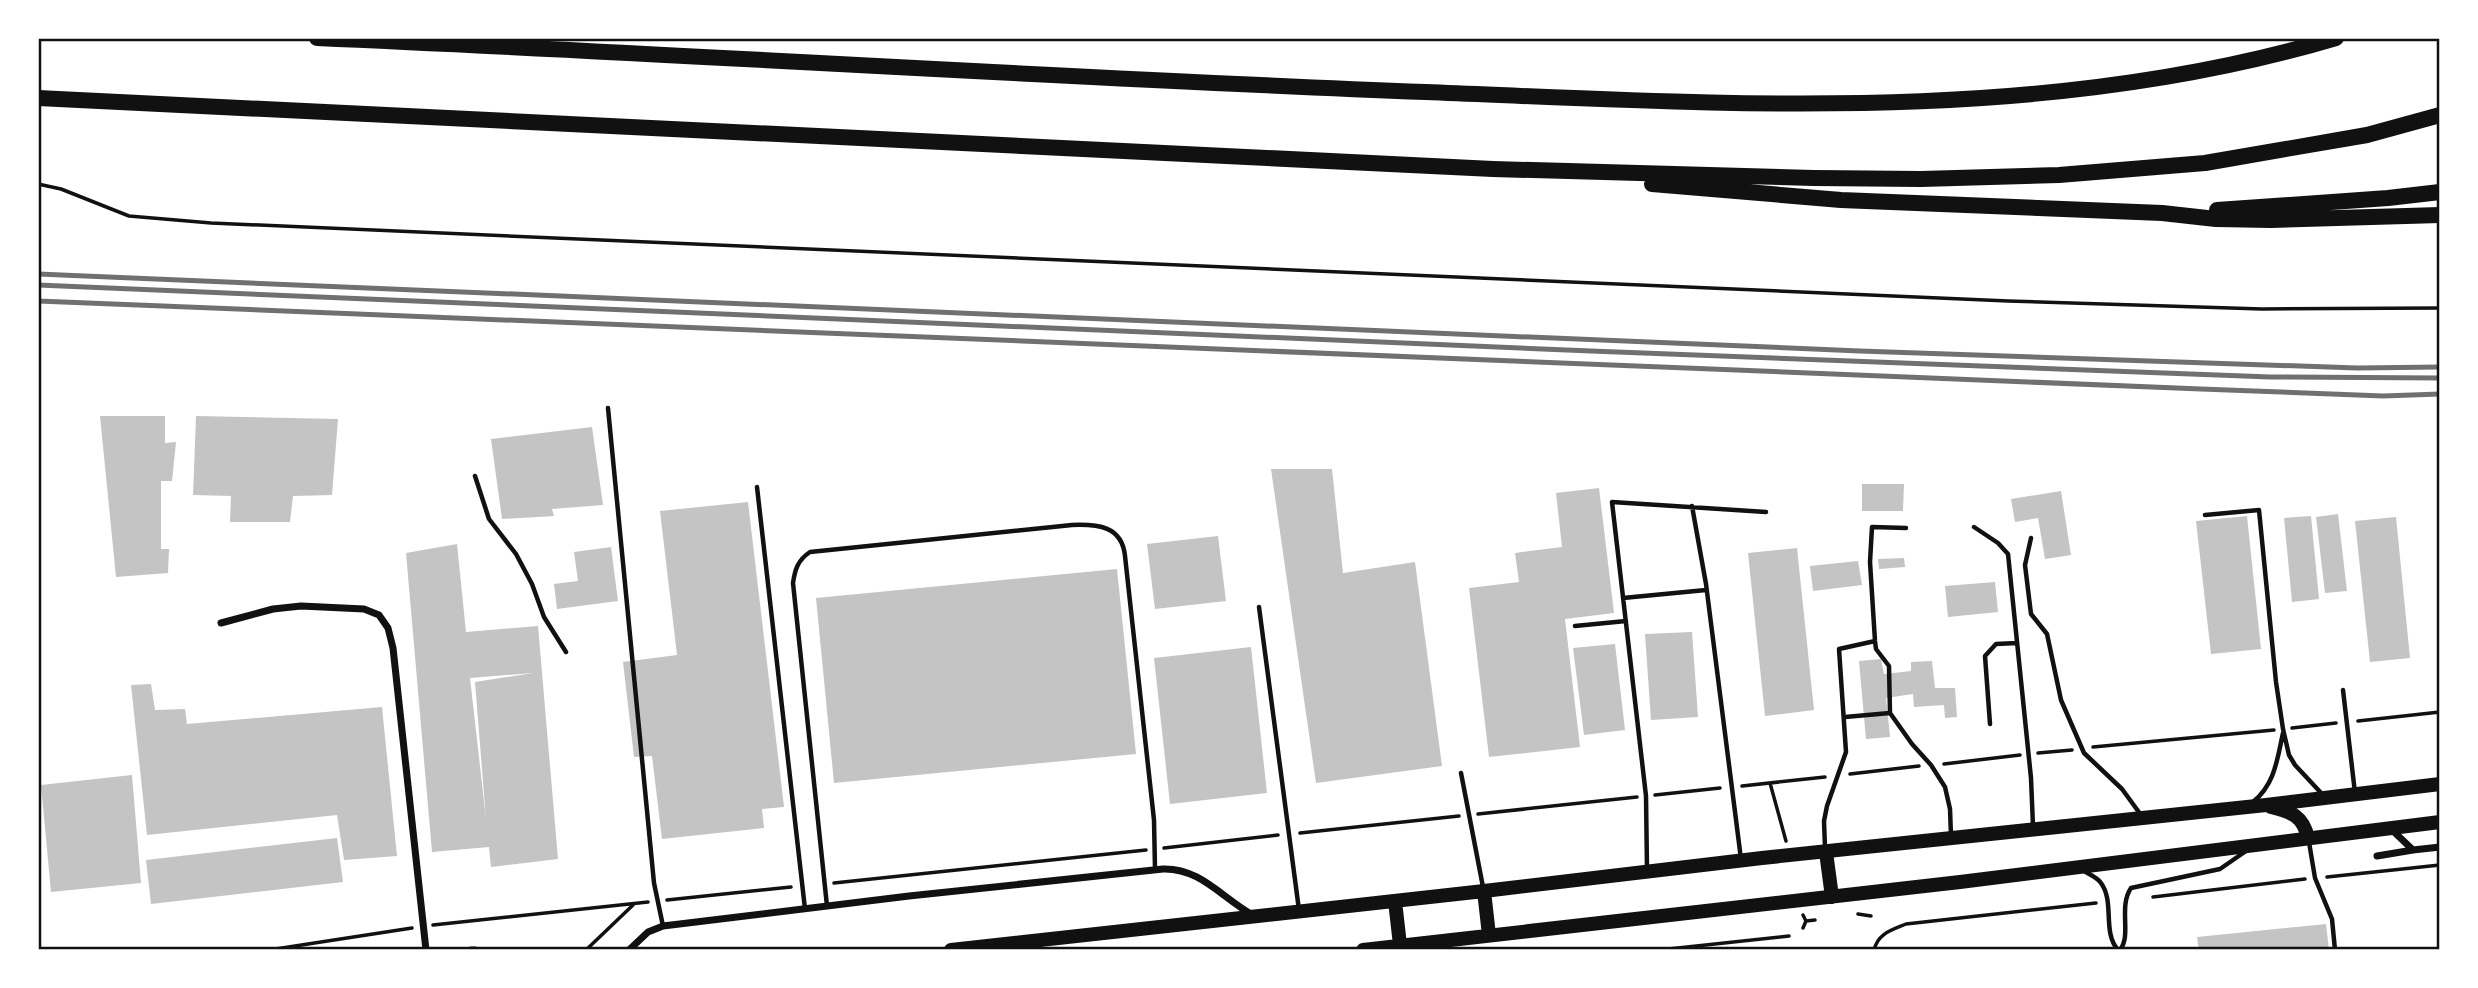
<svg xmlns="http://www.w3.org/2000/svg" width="2478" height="988" font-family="Barlow,sans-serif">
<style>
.building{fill:#c4c4c4;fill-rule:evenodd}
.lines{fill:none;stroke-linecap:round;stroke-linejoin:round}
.path{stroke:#111;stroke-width:3.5}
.service{stroke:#111;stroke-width:4.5}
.minor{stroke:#111;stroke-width:7}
.primary{stroke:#111;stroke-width:14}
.motorway{stroke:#111;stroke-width:16}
.rail{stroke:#707070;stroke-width:5}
.neatline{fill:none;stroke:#111;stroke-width:2.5}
</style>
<rect width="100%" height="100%" fill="#fff"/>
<!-- building -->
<path class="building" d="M100,416h65v27l11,-1 -4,39h-11v68h8l-1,24 -52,4z
M196,416l142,3 -6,76 -39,1 -3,26h-60l1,-26 -38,-1z
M592,427l11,78 -51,4 2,7 -52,3 -11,-80z
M1271,469h61l11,104 72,-11 27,204 -126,17z
M1862,484h42l-1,27h-41z
M1599,488l15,125 -49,6 15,128 -91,10 -20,-169 50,-6 -4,-29 47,-6 -6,-54z
M2061,491l10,64 -26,4 -7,-41 -23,4 -4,-23z
M748,502l36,305 -22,2 2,19 -102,11 -10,-83 -18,1 -11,-95 54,-7 -17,-144z
M2338,514l9,77 -22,2 -9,-76z
M2247,516l14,133 -50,5 -15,-133z
M2311,516l8,83 -27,3 -8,-84z
M2396,517l14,141 -40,4 -15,-141z
M1218,536l8,65 -71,8 -8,-65z
M457,544l9,88 72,-6 20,233 -67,8 -2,-20 -57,5 -26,-299zM533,673l-58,9 11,137 -16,-141z
M611,547l7,54 -61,8 -3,-25 24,-3 -4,-29z
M1797,548l17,162 -49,6 -17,-163z
M1904,558l1,9 -26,2 -1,-10z
M1858,561l4,24 -49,6 -3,-25z
M1117,569l19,185 -302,29 -18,-185z
M1995,582l3,30 -50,5 -3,-31z
M1692,632l6,85 -47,3 -6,-86z
M1615,644l10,86 -41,5 -11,-87z
M1251,647l16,146 -97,11 -16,-146z
M1881,659l3,15 27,-3v-9l21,-1 3,27h20l2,29 -12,1 -1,-13 -30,2 -1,-13 -27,4 4,39 -24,2 -7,-78z
M151,684l4,26 30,-1 2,15 195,-17 15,149 -53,4 -7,-45 -190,20 -16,-150z
M132,775l9,108 -90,9 -10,-107z
M337,838l6,44 -192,22 -5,-44z
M2326,924l3,26h-130l-2,-13z"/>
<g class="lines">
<!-- path -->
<path class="path" d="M38,184l23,5 68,27 82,7 1797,78 254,8 178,-1
M2358,721l82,-9
M2292,728l44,-5
M2093,747l181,-17
M2038,753l34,-3
M1944,764l76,-9
M1850,774l69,-8
M1770,783l16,58
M1742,786l83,-9
M1655,795l65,-7
M1478,814l159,-17
M1300,833l159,-17
M1164,848l114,-13
M2327,877l113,-12
M834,883l312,-33
M2153,897l152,-18
M667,900l124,-13
M1858,914l13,2
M1803,915l3,6 9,-1
M433,925l215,-23
M1803,928l3,-7
M269,950l143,-22
M586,950l47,-45
M1659,950l130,-14
M1874,950c4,-17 18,-20 32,-26l190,-21"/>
<!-- service -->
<path class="service" d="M608,408l46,475 9,43
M475,476l14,43 27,35 16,30 12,33 22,35
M757,487l48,422
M1692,506l14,78 35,275
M2205,515l54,-5 17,172 7,47 6,26 6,10 28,30
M1974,527l24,16 10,11 23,224 2,48
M1906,528l-34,-1 -2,35 5,79 1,8 13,17 1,47 22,31 19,21 14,22 5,22 1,27
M2031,538l-6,27 6,49 16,20 14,66 23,53 38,36 19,26
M1623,598l83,-8
M1259,607l40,303
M1575,626l51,-5
M2343,690l12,103
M1845,717l45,-4
M1990,724l-5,-68 11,-12 21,-1
M1461,773l22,114
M2253,802c22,-18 24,-42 30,-69
M2309,842l6,36 17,41 3,31
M1825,848l-1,-27 3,-15 19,-54 -7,-103 36,-8
M1647,870l-1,-74 -34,-294 154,10
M2082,870c6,4 15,7 19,13 14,19 1,49 17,67
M827,906l-34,-323c2,-14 5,-23 17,-31l262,-27c26,-1 50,1 53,31l29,264 1,49
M2120,950c12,-15 -2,-43 11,-62l89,-19 26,-18"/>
<!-- minor -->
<path class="minor" d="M221,623l52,-14 28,-3 63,3 15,6 9,13 5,20 33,302
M2392,830l21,20 27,-3
M2377,856l36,-6
M471,950h4
M629,950l19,-18 15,-6 246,-30 254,-27c37,-1 58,28 88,45"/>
<!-- primary -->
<path class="primary" d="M2271,807c21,5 32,9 37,31
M1826,852l6,45
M1484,891l5,44
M1395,901l5,44
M951,950l533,-59 278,-33 504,-53 174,-21
M1363,950l597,-68 480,-60"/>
<!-- motorway -->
<path class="motorway" d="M317,38c370,16 739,40 1109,54 303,12 615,34 910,-54
M38,98l1455,71 321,9 107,1 138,-4 146,-12 162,-28 73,-20
M1652,184l189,16 321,13 54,6 55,1 169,-5
M2217,210l171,-12 52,-6"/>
<!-- rail -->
<path class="rail" d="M38,274l1822,77 497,17 83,-1
M38,285l1553,66 679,26 170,1
M38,301l2163,88 182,7 57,-2"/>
</g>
<!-- border -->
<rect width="2478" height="988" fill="none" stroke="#ffffff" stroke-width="80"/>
<rect x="40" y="40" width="2398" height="908" class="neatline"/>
</svg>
